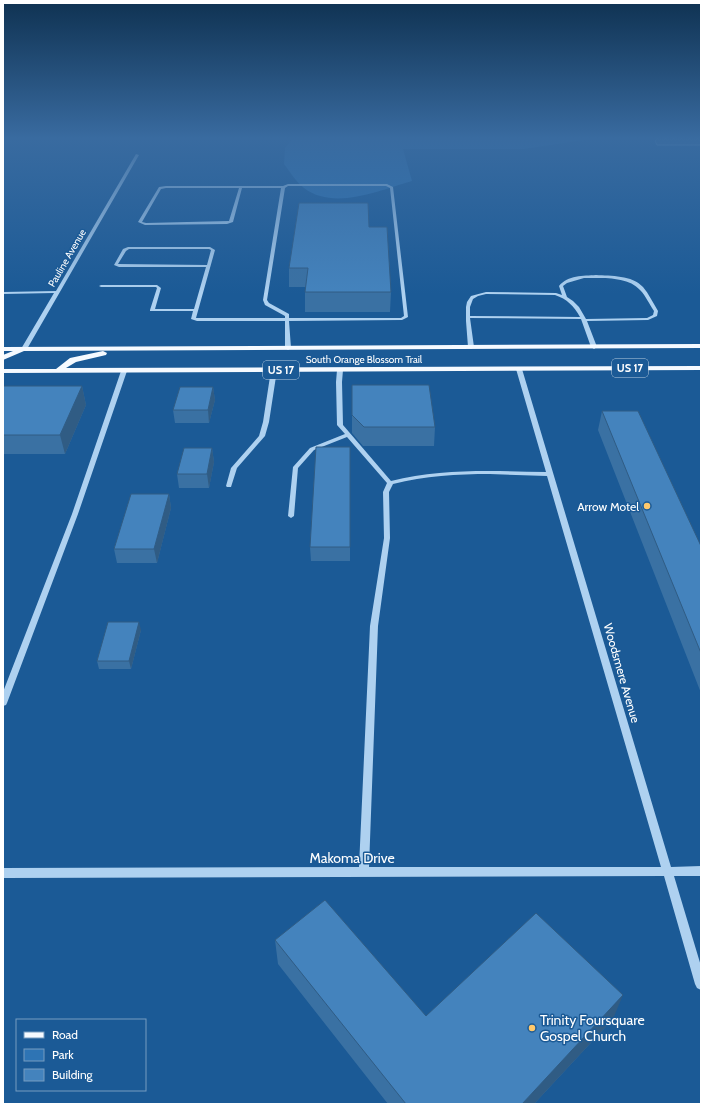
<svg xmlns="http://www.w3.org/2000/svg" width="704" height="1107" font-family="Cabin,sans-serif">
<style>
.green{fill:#2e74b4}
.water{fill:#44709b;stroke:#a1cdf2}
.lines{fill:none;stroke-linecap:round;stroke-linejoin:round}
.minor{fill:#aed1f0;fill-rule:evenodd}
.major{fill:#f6faff;fill-rule:evenodd}
.wall{fill:#3a71a3}
.shaded-wall{fill:#305c84}
.building{fill:#4483bd;stroke:#305c84}
.poi-dot{fill:#ffc96c;stroke:#1b5a96;stroke-width:1.5}
.labels{text-anchor:middle;dominant-baseline:central;stroke-width:3;stroke-linejoin:round;paint-order:stroke}
.far-street-label{font-size:10px;fill:#fff;stroke:#1b5a96}
.shield{fill:#1b5a96;stroke:#bbcee0;stroke-width:1}
.shield-label{font-size:11px;font-weight:bold;fill:#fff}
.poi-label{font-size:12px;fill:#fff;stroke:#1b5a96;text-anchor:end}
.street-label{font-size:12px;fill:#fff;stroke:#1b5a96}
.near-street-label{font-size:14px;fill:#fff;stroke:#1b5a96}
.near-poi-label{font-size:14px;fill:#fff;stroke:#1b5a96;text-anchor:start}
</style>
<rect width="100%" height="100%" fill="#1b5a96"/>
<!-- green -->
<path class="green" d="M292,139h299l-67,10h-121l9,32c-32,9 -78,30 -108,7 -7,-5 -14,-16 -20,-24l1,-16z"/>
<!-- water -->
<path class="water" d="M657,139h44v6h-44l-2,-4z"/>
<g class="lines">
<!-- minor -->
<path class="minor" d="M136,154l3,1 -112,194 -5,1 -1,-1 33,-56 -51,1v-2l53,-1z
M288,184h99l6,3 15,130 -6,3 -113,1 2,27 -3,2 -3,-2v-27h-88l-6,-2 2,-8h-43v-1l7,-22 -1,-1h-55l-2,-1 2,-1h56l4,3 -6,21h39l12,-42h-87l-5,-2 9,-16 5,-2h82l5,3 -19,68h89v-2l-20,-11 -2,-5 18,-112h-39l-9,34 -6,2 -82,1 -7,-3 21,-35 7,-1h117zM288,186h98l4,2 14,128 -3,2h-112v-4l-20,-11 -2,-3 18,-112zM166,188h73l-10,33 -83,2 -4,-1 19,-33zM129,249h80l2,1 -4,15 -89,-1 8,-13z
M596,275c15,1 36,0 47,12 6,7 10,16 15,24l-1,5 -9,4 -61,1 10,26 -3,2 -3,-2 -10,-28 -111,-1 4,29 -3,2 -3,-2 -2,-26v-14l1,-5 4,-6 15,-4 70,1 6,2 -3,-9c9,-11 24,-10 37,-11zM584,278c17,0 44,-2 56,12 6,6 9,14 14,21l-1,4 -6,3 -61,1 -7,-12 -6,-6 -6,-4 -4,-11 4,-3zM486,294l69,1c12,4 19,11 25,22l-110,-1v-9l3,-8 5,-3z
M519,367l3,2 149,498 30,-1v10h-27l27,90v24l-4,-2 -2,-4 -31,-108 -661,2v-10l356,-1 11,-241 14,-88 -1,-46 4,-9 -40,-46 -33,13 -16,18 -4,48 -3,2 -3,-2 5,-49 17,-19 35,-14 -8,-9 -1,-43 1,-12 3,-2 3,2 -1,12 1,43 48,56c51,-13 103,-10 155,-9l-30,-103zM490,474l57,2 114,391h-292l9,-241 12,-88 -1,-46 4,-8c32,-8 64,-10 97,-10z
M274,368l3,2 -8,52 -4,14 -28,32 -6,19h-4l-1,-1 5,-18 28,-32 4,-14 8,-52z
M124,369l3,2 -49,143 -71,189 -1,2 -3,1v-14l69,-178 49,-143z"/>
<!-- major -->
<path class="major" d="M701,344v4l-677,3 -21,9v-5l10,-4h-10v-4z
M103,351l4,2 -1,2 -30,7 -10,6 635,-2v4l-698,3v-4h53l14,-11z"/>
</g>
<!-- wall -->
<path class="wall" d="M369,227l22,65 -1,20h-85v-25h-16v-19z
M352,385l83,42 -1,19h-71l-11,-13z
M3,386h79l4,19 -21,49h-62z
M213,387l2,13 -6,23h-34l-2,-13z
M602,411l99,135v147l-103,-263z
M350,447v114h-39l-1,-14z
M212,448l2,14 -5,26h-30l-2,-14z
M169,494l2,14 -14,55h-40l-3,-14z
M141,630l-10,39h-32l-2,-8z
M275,940l151,76 187,3 -79,85h-146l-110,-140z"/>
<!-- shaded-wall -->
<path class="shaded-wall" d="M82,386l4,19 -21,49 -5,-19z
M213,387l2,13 -6,23 -1,-13z
M212,448l2,14 -5,26 -2,-14z
M169,494l2,14 -14,55 -3,-14z
M139,622l2,8 -10,39 -2,-8z
M623,995l-10,24 -79,85h-12z"/>
<!-- building -->
<path class="building" d="M299,203h69l1,24h18l4,65h-86l3,-24h-19z
M352,385h77l6,42h-71l-12,-12z
M3,386h79l-22,49h-57z
M180,387h33l-5,23h-35z
M602,411h36l63,135v107z
M316,447h34v100h-40z
M184,448h28l-5,26h-30z
M131,494h38l-15,55h-40z
M108,622h31l-10,39h-32z
M325,900l101,116 110,-103 87,82 -101,109h-116l-131,-164z"/>
<!-- sky -->
<linearGradient id="sky" x2="0" y2="1"><stop stop-color="#0f3252"/><stop offset="0.47" stop-color="#396ba0"/><stop offset="1" stop-color="#396ba0" stop-opacity="0"/></linearGradient>
<rect width="704" height="294" fill="url(#sky)"/>
<!-- markers -->
<g class="poi-dot">
<circle cx="647" cy="506" r="4"/>
<circle cx="532" cy="1028" r="4"/>
</g>
<g class="labels">
<!-- far-street labels -->
<g class="far-street-label">
<text transform="translate(67 258) rotate(-60)">Pauline Avenue</text>
<text x="364" y="359">South Orange Blossom Trail</text>
</g>
<!-- shield labels -->
<g class="shield">
<rect x="612" y="359" width="36" height="18" rx="3"/>
<rect x="263" y="361" width="36" height="18" rx="3"/>
</g>
<g class="shield-label">
<text x="630" y="368">US 17</text>
<text x="281" y="370">US 17</text>
</g>
<!-- poi labels -->
<g class="poi-label">
<text x="639" y="506">Arrow Motel</text>
</g>
<!-- street labels -->
<g class="street-label">
<text transform="translate(622 673) rotate(74)">Woodsmere Avenue</text>
</g>
<!-- near-street labels -->
<g class="near-street-label">
<text x="352" y="858">Makoma Drive</text>
</g>
<!-- near-poi labels -->
<g class="near-poi-label">
<text x="540" y="1020">Trinity Foursquare<tspan x="540" dy="16">Gospel Church</tspan></text>
</g>
</g>
<!-- border -->
<rect width="704" height="1107" fill="none" stroke="#ffffff" stroke-width="8"/>
<!-- legend -->
<rect x="16" y="1019" width="130" height="72" fill="#1b5a96" stroke="#769cc0"/>
<rect x="24" y="1032" width="20" height="6" fill="#f6faff" stroke="#769cc0"/>
<text x="52" y="1039" font-size="12" fill="#ffffff">Road</text>
<rect x="24" y="1049" width="20" height="12" fill="#2e74b4" stroke="#769cc0"/>
<text x="52" y="1059" font-size="12" fill="#ffffff">Park</text>
<rect x="24" y="1069" width="20" height="12" fill="#4483bd" stroke="#769cc0"/>
<text x="52" y="1079" font-size="12" fill="#ffffff">Building</text>
</svg>
